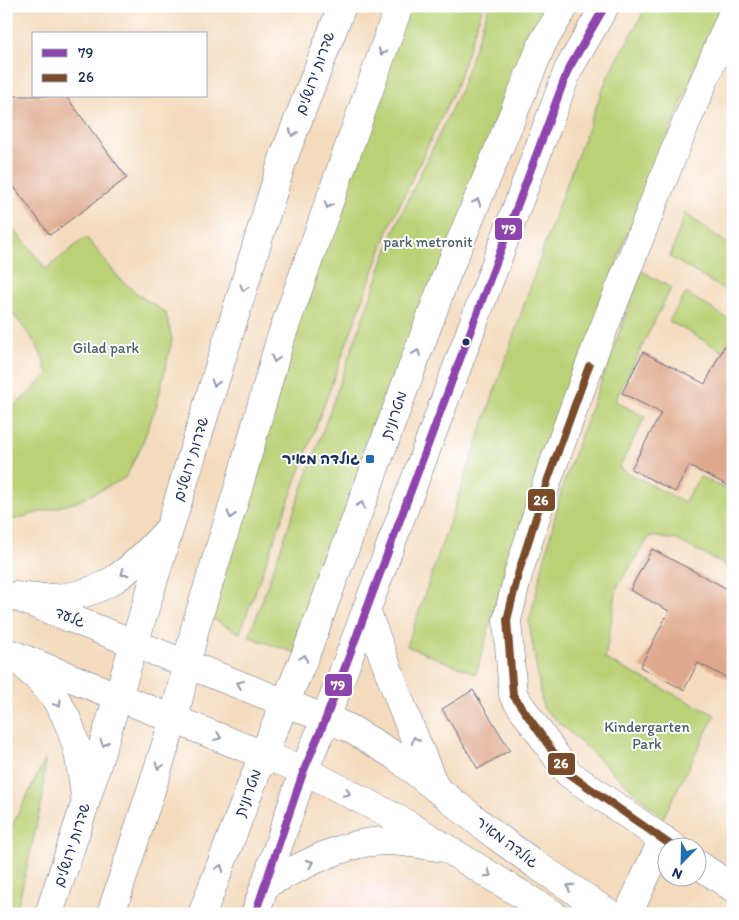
<svg xmlns="http://www.w3.org/2000/svg" width="739" height="920" font-family="Itim,'Playpen Sans Hebrew',sans-serif">
<style>
.built{fill:#f7d1c6}
.green{fill:#bad176;stroke:#6a806a}
.building{fill:#dfa88c}
.lines{fill:none;stroke-linecap:round;stroke-linejoin:round}
.minor-casing{stroke:#676b80;stroke-width:29}
.major-casing{stroke:#676b80;stroke-width:29}
.minor{stroke:#fff;stroke-width:28}
.major{stroke:#fff;stroke-width:28}
.bus-1-casing{stroke:#fff;stroke-width:11}
.bus-2-casing{stroke:#fff;stroke-width:11}
.bus-1{stroke:#8e44ad;stroke-width:8}
.bus-2{stroke:#7a4b2a;stroke-width:8}
.oneway{stroke:#8d97ae}
.bus-dot{fill:#1b2f5e;stroke:#fff;stroke-width:2}
.poi-dot{fill:#1f6fb2;stroke:#fff;stroke-width:2}
.labels{text-anchor:middle;dominant-baseline:central;stroke-width:4;stroke-linejoin:round;paint-order:stroke}
.street-label{font-size:15px;fill:#1b2f5e;stroke:#fff}
.park-label{font-size:15px;fill:#4b6065;stroke:#fff}
.poi-label{font-size:15px;font-weight:bold;fill:#1b2f5e;stroke:#fff;text-anchor:end}
.line-badge{stroke:#fff;stroke-width:2}
.badge-label{font-size:14px;text-anchor:middle;font-weight:bold;fill:#fff}
</style>
<rect width="100%" height="100%" fill="#fff"/>
<filter id="ink" filterUnits="userSpaceOnUse"><feTurbulence type="fractalNoise" baseFrequency=".02" numOctaves="2"/><feDisplacementMap in="SourceGraphic" scale="10" xChannelSelector="R" yChannelSelector="G"/><feConvolveMatrix kernelMatrix="1 2 1 2 8 2 1 2 1" color-interpolation-filters="sRGB"/></filter>
<filter id="wash" filterUnits="userSpaceOnUse"><feTurbulence type="fractalNoise" baseFrequency=".0096" numOctaves="4" result="noise"/><feDisplacementMap in="SourceGraphic" scale="20" xChannelSelector="R" yChannelSelector="G"/><feGaussianBlur stdDeviation="1.12" result="paint"/><feColorMatrix in="noise" values="0 0 0 0 0 0 0 0 0 0 0 0 0 0 0 0 0 1.4 0 .05"/><feComposite in="paint" operator="in"/></filter>
<g filter="url(#wash)">
<rect width="100%" height="100%" fill="#f4dbbe"/>
<!-- built -->
<path class="built" d="M405,881l46,33h-156l59,-30z"/>
<!-- green -->
<path class="green" d="M399,6h84l-28,83 -64,134 -151,410 -39,-20z
M489,6h76l-260,650 -56,-19 148,-414 63,-132z
M647,6h75l-98,236 -124,347 -24,85 -69,-28 150,-437 50,-131z
M685,213l48,35v47l-63,-38z
M6,219l40,50 40,-32 34,42 20,17 26,17 6,27 -15,64 -16,43 -16,31 -48,24 -65,18 -6,-1v-106l21,-18 21,-21 -10,-27 -32,-43z
M642,271l29,17 -56,113 30,16 -26,51 65,34 16,-25 33,15v77l-56,-29 -27,-4 -33,51 -12,72 110,56 -52,103 -120,-110 -14,-86 34,-138z
M686,293l47,29v35l-64,-36z
M45,760l-2,36 -27,118h-10v-76z"/>
<g id="blocks">
<!-- building -->
<path class="building" d="M6,96h60l61,82 -77,57 -44,-59z
M733,329v159l-44,-22 -14,26 -44,-23 30,-56 -39,-20 21,-41 62,32z
M652,549l81,43v89l-35,-18 -14,27 -44,-23 29,-56 -39,-21z
M473,690l37,60 -32,19 -36,-60z"/>
</g>
</g>
<g filter="url(#ink)">
<use href="#blocks" fill-opacity="0" stroke="#676b80" stroke-width="1"/>
<g class="lines">
<defs>
<path id="minor" d="M19,598l330,130 45,27 102,81 39,28 75,50
M12,654l251,101 41,15 98,51 151,93
M675,848l-107,-75 -55,-78 -6,-75 12,-49 29,-92 49,-134 81,-203 55,-130
M696,863l37,25
M111,914l63,-195 21,-91 44,-142 40,-143 120,-337
M202,914l61,-159 42,-99 141,-380 97,-234 22,-36
M628,914l35,-75"/>
<path id="major" d="M14,596c10,1 21,2 31,2 55,1 85,-26 120,-65
M366,610l38,102 30,73
M14,655c12,13 27,25 38,39 22,29 29,67 33,103
M266,884c31,-15 65,-35 99,-41 26,-5 55,2 81,5
M49,914l36,-110 198,-645 59,-153
M255,914l49,-144 22,-52 242,-648 37,-64"/>
</defs>
<!-- minor casing -->
<use href="#minor" class="minor-casing"/>
<!-- major casing -->
<use href="#major" class="major-casing"/>
<!-- minor -->
<use href="#minor" class="minor"/>
<!-- major -->
<use href="#major" class="major"/>
<defs>
<path id="bus-1" d="M255,914l49,-144 22,-52 242,-648 37,-64"/>
<path id="bus-2" d="M589,366l-41,113 -29,92 -12,49 6,75 55,78 107,75"/>
</defs>
<!-- bus-1 casing -->
<use href="#bus-1" class="bus-1-casing"/>
<!-- bus-2 casing -->
<use href="#bus-2" class="bus-2-casing"/>
<!-- bus-1 -->
<use href="#bus-1" class="bus-1"/>
<!-- bus-2 -->
<use href="#bus-2" class="bus-2"/>
</g>
<!-- one-way arrows -->
<defs><path id="oneway-chevron" d="M-2-3.5L2.5 0L-2 3.5" fill="none" stroke-width="1.6" stroke-linecap="round" stroke-linejoin="round" transform="scale(1.25)"/></defs>
<g class="oneway">
<use href="#oneway-chevron" transform="translate(382 52) rotate(110)"/>
<use href="#oneway-chevron" transform="translate(293 133) rotate(110)"/>
<use href="#oneway-chevron" transform="translate(477 202) rotate(-67)"/>
<use href="#oneway-chevron" transform="translate(328 205) rotate(109)"/>
<use href="#oneway-chevron" transform="translate(244 288) rotate(107)"/>
<use href="#oneway-chevron" transform="translate(417 353) rotate(-70)"/>
<use href="#oneway-chevron" transform="translate(275 359) rotate(105)"/>
<use href="#oneway-chevron" transform="translate(215 383) rotate(107)"/>
<use href="#oneway-chevron" transform="translate(361 505) rotate(-70)"/>
<use href="#oneway-chevron" transform="translate(231 515) rotate(107)"/>
<use href="#oneway-chevron" transform="translate(124 573) rotate(143)"/>
<use href="#oneway-chevron" transform="translate(304 658) rotate(-69)"/>
<use href="#oneway-chevron" transform="translate(240 684) rotate(-158)"/>
<use href="#oneway-chevron" transform="translate(58 704) rotate(59)"/>
<use href="#oneway-chevron" transform="translate(218 737) rotate(22)"/>
<use href="#oneway-chevron" transform="translate(415 740) rotate(-112)"/>
<use href="#oneway-chevron" transform="translate(104 743) rotate(107)"/>
<use href="#oneway-chevron" transform="translate(159 766) rotate(108)"/>
<use href="#oneway-chevron" transform="translate(347 793) rotate(27)"/>
<use href="#oneway-chevron" transform="translate(310 863) rotate(-25)"/>
<use href="#oneway-chevron" transform="translate(220 868) rotate(-69)"/>
<use href="#oneway-chevron" transform="translate(488 874) rotate(32)"/>
<use href="#oneway-chevron" transform="translate(570 887) rotate(-146)"/>
</g>
</g>
<!-- markers -->
<circle class="bus-dot" cx="466" cy="342" r="4.5"/>
<rect class="poi-dot" x="365" y="454" width="10" height="10" rx="2.5"/>
<g class="labels">
<!-- street labels -->
<g class="street-label">
<text transform="translate(315 73) rotate(-70)">שדרות ירושלים</text>
<text transform="translate(394 415) rotate(-70)">מטרונית</text>
<text transform="translate(191 459) rotate(-73)">שדרות ירושלים</text>
<text transform="translate(70 617) rotate(21)">גלעד</text>
<text transform="translate(248 793) rotate(-69)">מטרונית</text>
<text transform="translate(507 842) rotate(37)">גולדה מאיר</text>
<text transform="translate(72 845) rotate(-72)">שדרות ירושלים</text>
</g>
<!-- park labels -->
<g class="park-label">
<text x="428" y="242">park metronit</text>
<text x="106" y="348">Gilad park</text>
<text x="647" y="727">Kindergarten<tspan x="647" dy="17">Park</tspan></text>
</g>
<!-- poi labels -->
<g class="poi-label">
<text x="360" y="459">גולדה מאיר</text>
</g>
</g>
<g class="line-badge">
<rect x="494" y="217" width="29" height="24" rx="5" fill="#8e44ad"/>
<rect x="527" y="488" width="29" height="24" rx="5" fill="#7a4b2a"/>
<rect x="324" y="673" width="29" height="24" rx="5" fill="#8e44ad"/>
<rect x="547" y="752" width="29" height="24" rx="5" fill="#7a4b2a"/>
</g>
<g class="badge-label">
<text x="509" y="234">79</text>
<text x="541" y="505">26</text>
<text x="338" y="690">79</text>
<text x="561" y="768">26</text>
</g>
<!-- margin -->
<rect width="739" height="920" fill="none" stroke="#fff" stroke-width="25"/>
<!-- legend -->
<rect x="32" y="32" width="175" height="65" fill="#ffffff" stroke="#a4acbf"/>
<rect x="42" y="49" width="25" height="8" fill="#8e44ad" stroke="#a4acbf"/>
<text x="78" y="58" font-size="15" fill="#1b2f5e">79</text>
<rect x="42" y="74" width="25" height="8" fill="#7a4b2a" stroke="#a4acbf"/>
<text x="78" y="82" font-size="15" fill="#1b2f5e">26</text>
<!-- north arrow -->
<g transform="translate(682 862) rotate(203)"><circle r="24" fill="#ffffff" stroke="#a4acbf"/>
<path d="M0-4L9 19L0 12L-9 19Z" fill="#1f6fb2"/>
<text y="-8" font-size="14" font-weight="bold" text-anchor="middle" fill="#1b2f5e">N</text>
</g>
</svg>
